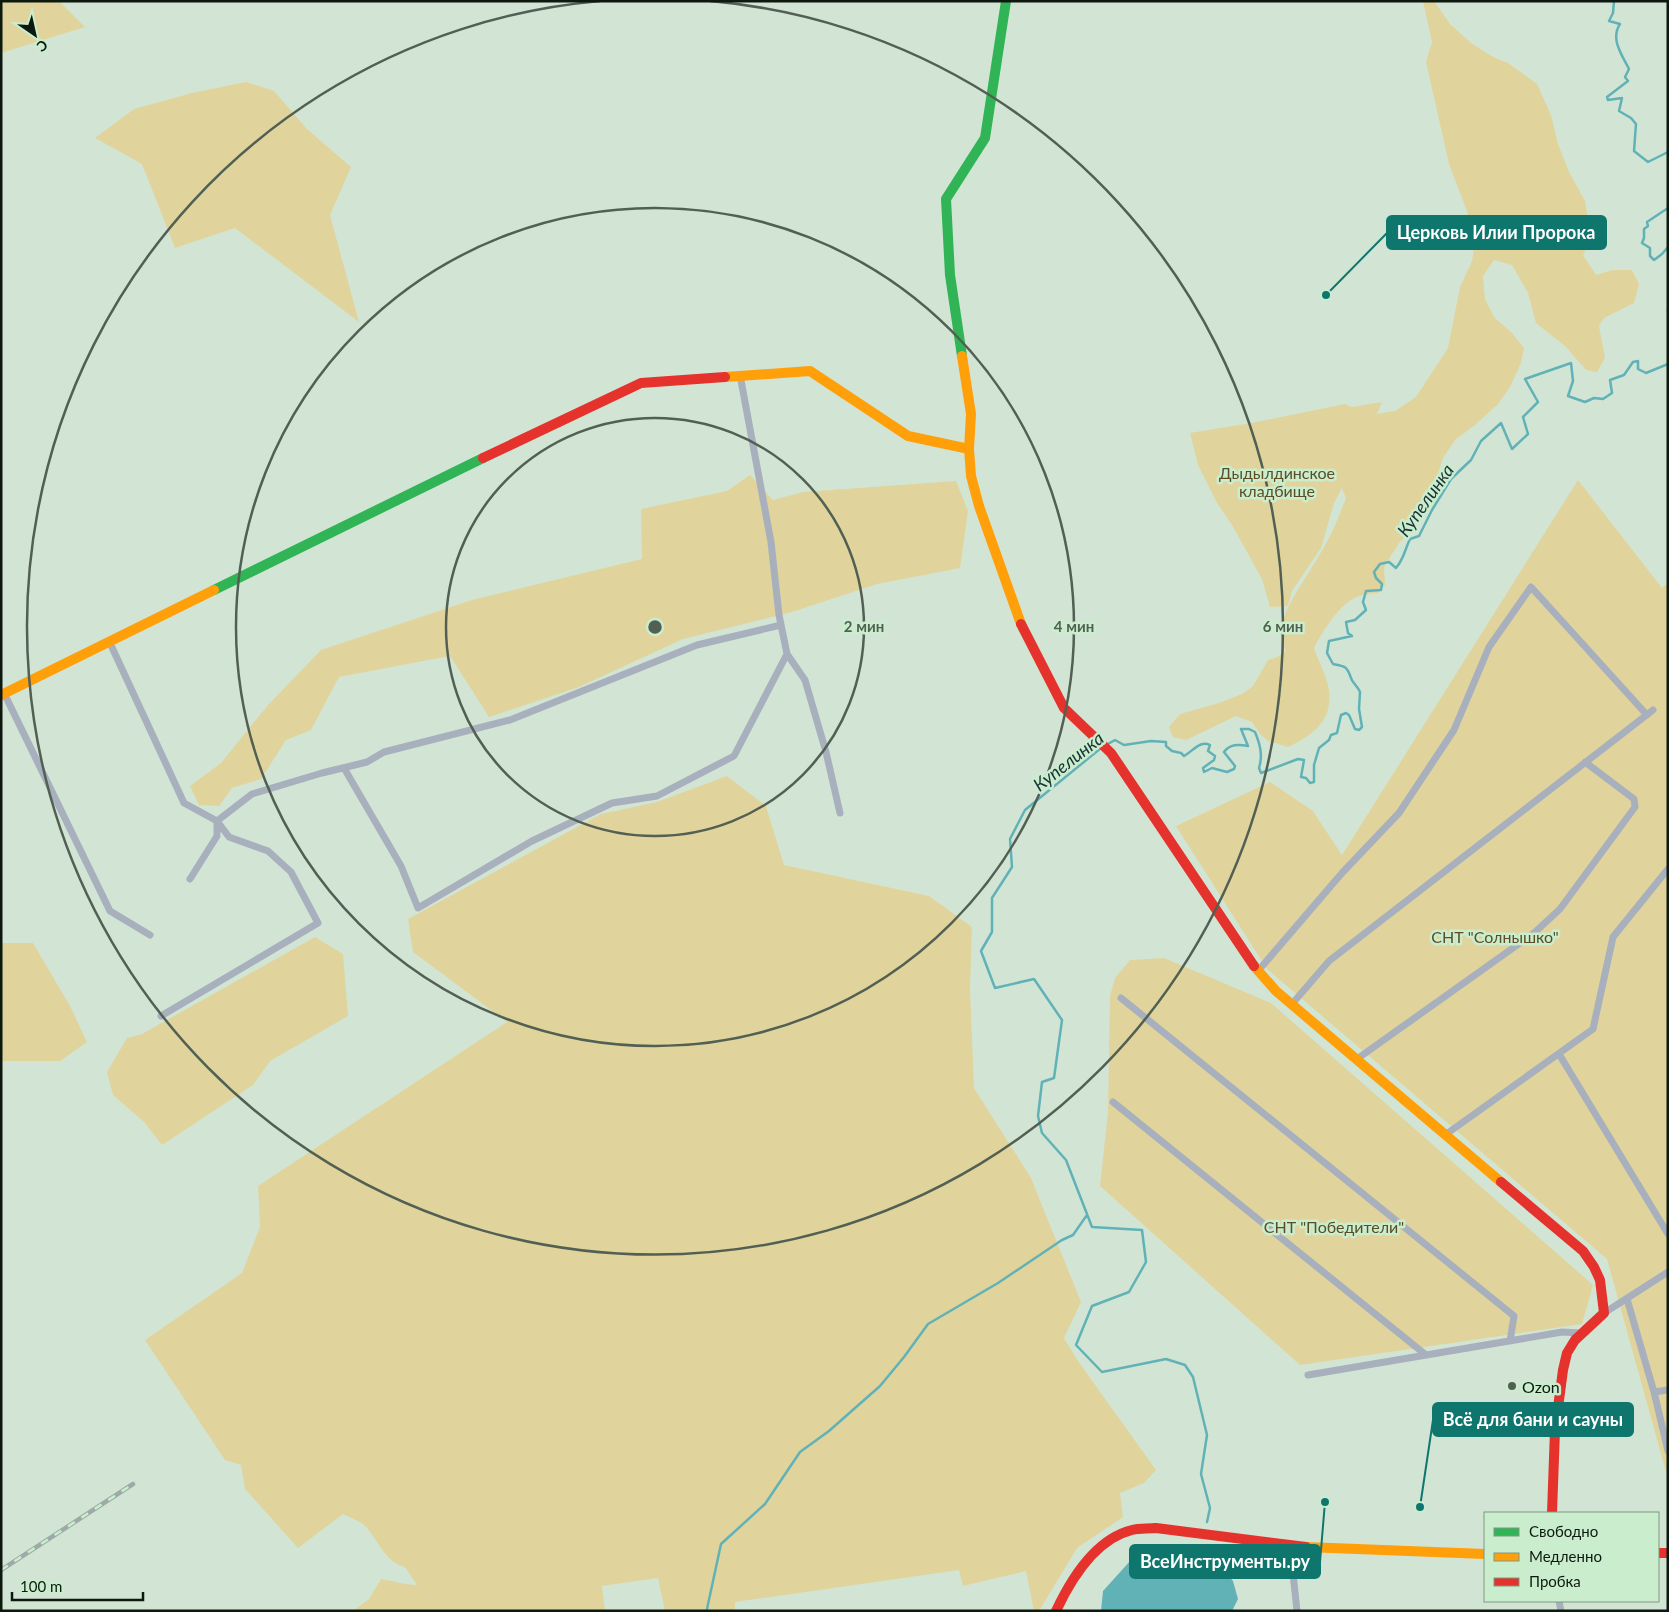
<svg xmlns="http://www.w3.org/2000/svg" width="1669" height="1612" font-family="Lato,sans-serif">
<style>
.green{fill:#e0d49c}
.water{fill:#61b2b7}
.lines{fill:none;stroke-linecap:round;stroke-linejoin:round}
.stream{stroke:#61b2b7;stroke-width:2.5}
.street{stroke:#a8b0bd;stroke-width:7}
.fast{stroke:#30b455;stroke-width:10}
.slow{stroke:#ff9f0a;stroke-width:10}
.jam{stroke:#e5322d;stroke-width:10}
.rail-casing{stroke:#9eaaa7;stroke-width:4.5}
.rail{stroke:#caedce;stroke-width:2.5;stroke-dasharray:8;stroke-linecap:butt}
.ring{fill:none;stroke:#526053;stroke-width:2.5}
.poi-dot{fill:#526053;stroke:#caedce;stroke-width:2}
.labels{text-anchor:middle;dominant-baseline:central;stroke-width:5;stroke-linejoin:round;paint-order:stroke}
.park-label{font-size:16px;fill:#5c4d25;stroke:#caedce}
.poi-label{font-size:16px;fill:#0d190e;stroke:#caedce;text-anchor:start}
.water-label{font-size:18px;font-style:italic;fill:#1a3135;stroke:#caedce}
.centre{fill:#526053;stroke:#caedce;stroke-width:2.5}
.ring-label{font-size:15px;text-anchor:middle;font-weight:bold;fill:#526053;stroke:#caedce;stroke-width:5;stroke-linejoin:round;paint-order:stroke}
.leader{fill:none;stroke:#0f766e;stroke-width:2}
.callout-dot{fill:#0f766e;stroke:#caedce;stroke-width:2}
.callout{fill:#0f766e;stroke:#0f766e;stroke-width:2}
.callout-label{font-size:18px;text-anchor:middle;font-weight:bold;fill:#fff}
</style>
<rect width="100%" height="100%" fill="#d2e5d4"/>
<!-- green -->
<path class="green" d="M1,1h58l26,26 -84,26z
M1423,1h11l16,23 21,19 22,14 15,6 29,21 14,31 7,29 11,28 16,29 4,27 -1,17 -5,10 13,20 16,-5h20l7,14 -5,19 -30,15 -5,8 6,32 -8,14 -11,-2 -20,-23 -30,-24 -8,-30 -16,-28 -18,-5 -11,16 2,23 9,18 17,15 13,16 -3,15 -11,24 -12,17 -23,21 -20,15 -12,18 -14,44 -8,19 -22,22 -15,24 1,18 -7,8c-6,1 -12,1 -16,2 -22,6 -38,35 -48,53 4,12 11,25 14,37 7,34 -13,49 -40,62l-20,-6 -8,-7 -8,-12 -16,-6 -50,24 -13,-3 -4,-10 11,-13 39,-11 23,-9 11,-8 15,-26 9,-3 9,-6c-4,-8 -7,-17 -5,-26 8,-26 26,-48 39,-71 11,-18 19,-37 26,-56l-4,-10 -8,15 -13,45 -29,43 -4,15 -18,1 -8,-28 -30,-54 -15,-22 -19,-38 -8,-32 61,-10 94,-19 7,3 30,-5 -5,12 18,-3 21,-14 32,-49 12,-61 12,-26 3,-18 -8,-32 -18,-47 -23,-102 6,-20z
M246,82l28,9 33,38 44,38 -21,48 29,107 -124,-94 -60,20 -33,-84 -47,-26 39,-29 58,-16z
M750,475l23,25 30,-8 153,-11 12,30 -8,57 -83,16 -85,28 -109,27 -104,48 -90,30 -39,-61 -111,21 -28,53 -25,10 -25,39 -29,9 -13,18 -20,-1 -9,-19 31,-23 47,-58 53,-55 151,-50 170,-41 -1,-50 86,-18z
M1578,480l84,108 6,-5v896l-61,-220 -340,-290 -91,-143 94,-44 43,29 29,44z
M727,776l39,30 18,59 145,31 43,31 -2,61 4,100 57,90 50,124 -17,36 14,23 78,109 -12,13 -24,10 3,24 -46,31 -38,63h-5l-8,-40 -63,15 -4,-16 -224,32v9h-70l-7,-33 -56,8 3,25h-252l16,-12 12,-20c12,2 24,6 36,6l-12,-18c-20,-5 -26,-25 -38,-39 -5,-7 -17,-10 -24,-14l-45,34 -53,-59 -4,-24 -16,-5 -80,-120 97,-67 18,-46 -2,-41 249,-164 -94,-70 -5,-33 193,-105 56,-12z
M315,937l28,17 5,62 -78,45 -17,24 -91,60 -18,-23 -31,-27 -6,-23 20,-34 15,-4z
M1,943h32l37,63 17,36 -27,19h-59z
M1164,958l107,45 322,282 -11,39 -282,41 -200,-179 8,-74 2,-116 5,-18 15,-18z"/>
<!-- water -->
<path class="water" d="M1131,1560h78l14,9 10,12 5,18 -6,12h-131l2,-20z"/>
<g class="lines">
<!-- stream -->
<path class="stream" d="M1614,1l-1,12 -4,8 11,3c-10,15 2,31 9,45l-4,8 3,4 -21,16 1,3 14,-2 -3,13 12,7 5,6 -2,27 14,11 20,-10
M1668,208l-21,14 1,4 -4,3v9l-2,5 8,5v8l4,4 8,-6 6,-7
M1668,310v3
M1106,745l9,-5 9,5 27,-4 15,1v4l6,5 9,2 3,3c9,-5 16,-16 26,-11l-2,6 7,5 -1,4 -11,8 1,4 8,-4 15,4 7,-3 1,-3 -11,-14c6,-8 14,-8 24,-6l-7,-17h8l6,3c5,12 8,23 4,36l2,5 37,-14 6,1 -3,17 5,1 4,5 4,-1v-17l5,-17 10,-8 2,-5 6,-2 4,-18 5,-2 3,2 6,14 4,1 3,-3 -3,-18 1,-17c-2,-5 -8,-10 -9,-14 -4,-12 -6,-12 -18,-14l-6,-11 2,-12 23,-5 -4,-3 -2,-11 9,-2 11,-10 -3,-8 3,-11 15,-1 1,-6 -6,-6 -2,-6 6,-8 9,-2 7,6c8,-9 9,-19 14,-29l9,-3 13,-26 19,-31 20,-19 10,-19 20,-18 11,26 16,-15 -5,-17 15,-15 -13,-23 46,-16 2,18 -5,15 17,6 9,-4 9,1 9,-6 -2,-13 14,-5 9,-13 5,-1v8l8,4 22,-9
M1101,748l-76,62 -15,29 2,28 -20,31v34l-11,19 14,37 39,-9 28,41 -8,58 -12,4 -4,34 4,17 24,27 26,67 50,3 4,32 -17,30 -37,14 -16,39 26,27 64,-13 19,6 8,12 14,58 -6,39 9,34 -3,14
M1208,1562l1,-14
M707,1609l14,-65 44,-40 35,-52 29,-21 51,-45 24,-29 24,-33 70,-41 64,-43 11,-5 14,-20"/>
<!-- street -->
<path class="street" d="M110,643l74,160 33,18 12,16 39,14 23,21 27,51 -157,93
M787,654l18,26 21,72 14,61
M4,693l106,218 40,24
M344,768l57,98 17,42 114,-67 80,-38 45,-7 77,-40 53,-102 -8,-39 -8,-73 -31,-167
M190,879l27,-43v-15l35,-27 70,-21 45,-11 17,-10 126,-32 187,-75 84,-20
M1258,971l84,-98 57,-60 55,-83 35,-83 42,-60 116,128
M1121,998l393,318 -4,25
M1292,1004l37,-43 324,-251
M1559,1054l109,180
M1357,1059l177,-126 26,-24 75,-102 -1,-8 -49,-37
M1113,1102l313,253
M1445,1135l148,-106 20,-92 55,-68
M1627,1299l27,93 14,59
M1604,1313l64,-41
M1308,1375l254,-43 19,1
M1654,1392l14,-2
M1290,1545l7,66
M1559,1601l2,10"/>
<!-- fast -->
<path class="fast" d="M962,356l-12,-81 -4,-76 39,-61 21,-137
M214,590l269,-132"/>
<!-- slow -->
<path class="slow" d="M962,356l9,58 -2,35 2,27 8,30 42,118
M725,377l85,-6 98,65 61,13
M1,695l213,-105
M1254,966l22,25 225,191
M1306,1547l179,7"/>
<!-- jam -->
<path class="jam" d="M483,458l158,-75 84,-6
M1021,624l43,84 47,45 143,213
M1501,1182l82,69 11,16 6,13 4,33 -29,27 -8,13 -4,17 -8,60 -3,83
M1658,1553h10
M1056,1611c15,-32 39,-72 76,-81 8,-2 16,-1 24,-2l150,19"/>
<defs>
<path id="rail" d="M1,1570l132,-86"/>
</defs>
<!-- rail casing -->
<use href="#rail" class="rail-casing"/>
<!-- rail -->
<use href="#rail" class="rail"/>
</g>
<!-- distance rings -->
<g class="ring">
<circle cx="655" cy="627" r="209"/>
<circle cx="655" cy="627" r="419"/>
<path d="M710 1A628 628 0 1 1 600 1"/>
</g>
<!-- markers -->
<circle class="poi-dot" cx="1512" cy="1386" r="5"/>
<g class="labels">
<!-- park labels -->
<g class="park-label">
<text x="1277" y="472">Дыдылдинское<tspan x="1277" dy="18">кладбище</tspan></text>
<text x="1495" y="936">СНТ "Солнышко"</text>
<text x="1334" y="1226">СНТ "Победители"</text>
</g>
<!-- poi labels -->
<g class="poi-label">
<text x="1522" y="1386">Ozon</text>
</g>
<!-- water labels -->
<g class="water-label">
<text transform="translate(1425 500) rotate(-55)">Купелинка</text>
<text transform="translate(1068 761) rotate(-38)">Купелинка</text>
</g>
</g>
<circle cx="655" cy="627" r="8" class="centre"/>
<g class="ring-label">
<text x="864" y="632">2 мин</text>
<text x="1074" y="632">4 мин</text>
<text x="1283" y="632">6 мин</text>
</g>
<!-- callouts -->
<path class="leader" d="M1326 295L1387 233M1420 1507L1433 1420M1325 1502L1320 1562"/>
<g class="callout-dot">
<circle cx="1326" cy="295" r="5"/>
<circle cx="1420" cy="1507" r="5"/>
<circle cx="1325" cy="1502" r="5"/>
</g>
<g class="callout">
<rect x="1387" y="216" width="219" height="33" rx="5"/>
<rect x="1433" y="1403" width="200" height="33" rx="5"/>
<rect x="1130" y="1545" width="190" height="33" rx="5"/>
</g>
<g class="callout-label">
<text x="1496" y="239">Церковь Илии Пророка</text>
<text x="1533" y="1426">Всё для бани и сауны</text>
<text x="1225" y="1568">ВсеИнструменты.ру</text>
</g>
<!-- border -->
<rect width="1669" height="1612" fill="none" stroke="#0d190e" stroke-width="5"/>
<!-- legend -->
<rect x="1484" y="1512" width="175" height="90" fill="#caedce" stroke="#7e9881"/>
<rect x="1494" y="1528" width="25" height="8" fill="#30b455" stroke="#7e9881"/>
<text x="1529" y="1537" font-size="15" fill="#0d190e">Свободно</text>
<rect x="1494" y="1553" width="25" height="8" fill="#ff9f0a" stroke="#7e9881"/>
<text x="1529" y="1562" font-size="15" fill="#0d190e">Медленно</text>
<rect x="1494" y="1578" width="25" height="8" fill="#e5322d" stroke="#7e9881"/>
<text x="1529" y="1587" font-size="15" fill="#0d190e">Пробка</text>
<!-- north arrow -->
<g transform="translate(35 35) rotate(146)" stroke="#caedce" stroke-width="4" paint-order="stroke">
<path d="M0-4L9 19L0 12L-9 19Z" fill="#0d190e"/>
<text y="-8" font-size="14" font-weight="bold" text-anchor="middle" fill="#0d190e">С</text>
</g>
<!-- scale -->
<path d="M12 1592v8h131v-8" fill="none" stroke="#0d190e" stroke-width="2.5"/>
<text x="20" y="1592" font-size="15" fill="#0d190e" stroke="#caedce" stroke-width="4" paint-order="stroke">100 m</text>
</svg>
